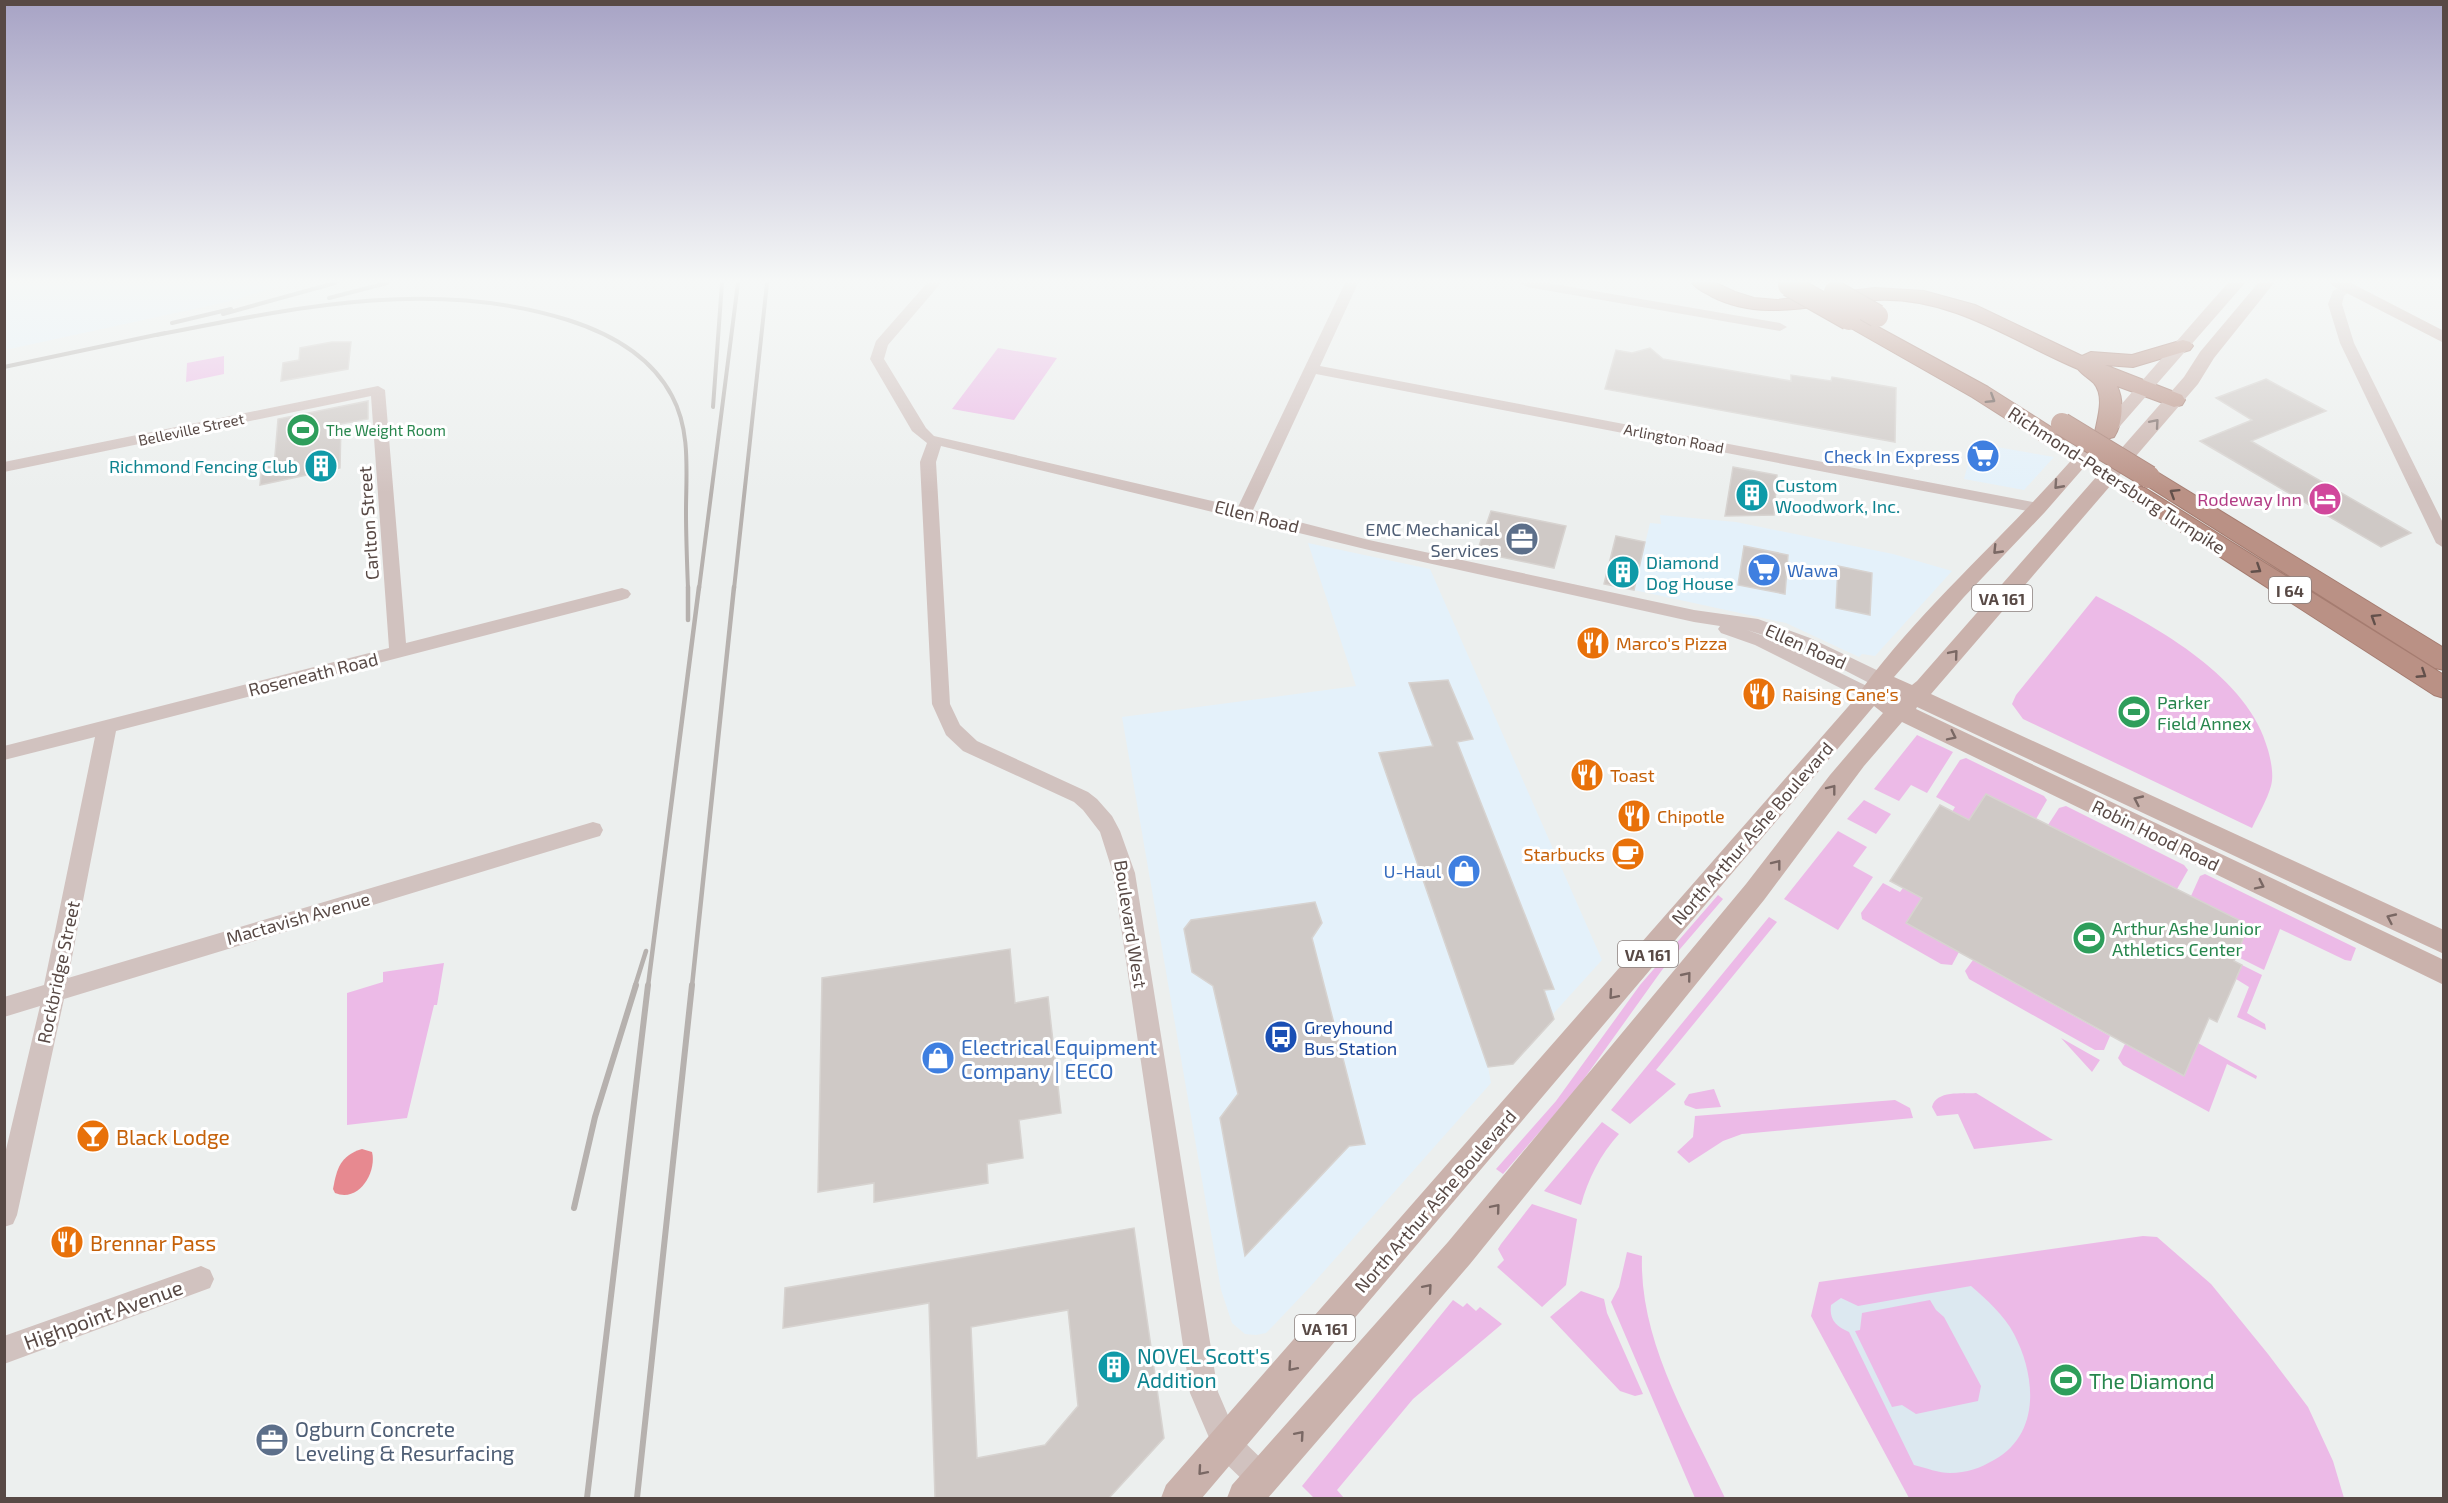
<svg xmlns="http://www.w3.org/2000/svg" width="2448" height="1503" font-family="'Exo 2',sans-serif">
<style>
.commercial{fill:#e4f1fa}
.green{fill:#ecbae7}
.sand{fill:#dce8f0;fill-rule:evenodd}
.water{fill:#e78990}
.building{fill:#cfc9c6;stroke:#d7d3d0;stroke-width:1.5;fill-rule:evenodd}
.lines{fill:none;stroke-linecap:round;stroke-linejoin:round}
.highway-casing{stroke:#a57c70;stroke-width:2}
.minor{fill:#d1c2bf;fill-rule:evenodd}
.major{fill:#cab2ac;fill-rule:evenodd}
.highway{fill:#ba9185;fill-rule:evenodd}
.rail-far2{stroke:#b6b1ae;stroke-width:4}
.rail-far1{stroke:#b6b1ae;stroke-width:4.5}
.rail{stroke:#b6b1ae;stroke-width:6}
.highway-bridge-casing{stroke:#a57c70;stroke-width:24;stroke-linecap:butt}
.highway-bridge{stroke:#ba9185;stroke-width:22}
.oneway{stroke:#62504b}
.oneway2{stroke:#7a6864}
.labels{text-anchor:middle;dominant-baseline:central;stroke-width:6;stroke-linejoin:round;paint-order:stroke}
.far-street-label{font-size:15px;fill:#584945;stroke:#fff}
.far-leisure-label{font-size:15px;fill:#27864d;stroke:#fff;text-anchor:start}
.shield{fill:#fff;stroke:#8a807d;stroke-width:1.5}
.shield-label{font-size:16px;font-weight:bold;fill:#584945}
.shop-label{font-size:18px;fill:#366cbe;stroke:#fff;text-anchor:end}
.culture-label{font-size:18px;fill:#0d838f;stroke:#fff;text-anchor:start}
.street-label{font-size:18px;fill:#584945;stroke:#fff}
.hotel-label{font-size:18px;fill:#b23c85;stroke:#fff;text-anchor:end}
.service-label{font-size:18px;fill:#4e5e75;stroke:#fff;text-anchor:end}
.food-label{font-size:18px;fill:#c56008;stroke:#fff;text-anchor:start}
.leisure-label{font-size:18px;fill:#27864d;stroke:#fff;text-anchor:start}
.transit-label{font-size:18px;fill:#164399;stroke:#fff;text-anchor:start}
.near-shop-label{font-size:21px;fill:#366cbe;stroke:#fff;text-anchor:start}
.near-food-label{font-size:21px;fill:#c56008;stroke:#fff;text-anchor:start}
.near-street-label{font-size:21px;fill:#584945;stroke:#fff}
.near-culture-label{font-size:21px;fill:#0d838f;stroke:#fff;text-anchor:start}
.near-leisure-label{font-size:21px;fill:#27864d;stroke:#fff;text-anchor:start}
.near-service-label{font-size:21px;fill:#4e5e75;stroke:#fff;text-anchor:start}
</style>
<rect width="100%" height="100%" fill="#ecefee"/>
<!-- commercial -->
<path class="commercial" d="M4,283h286l-59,18 -226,49z
M1987,442l10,5 57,10 -30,33 -60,-11 5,-19z
M1660,515l76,7 157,32 59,17 -77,85 -13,-2 -3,3 -73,-34 -152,-33 16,-67 11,1z
M1308,543l122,26 172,391 -49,54 1,5 -41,45 -25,3 3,16 -181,204 -39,41 -5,5 -10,2 -11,-1 -13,-11 -11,-33 -99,-573 234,-31z"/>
<!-- green -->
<path class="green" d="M998,348l59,10 -43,62 -62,-11z
M224,356v18l-38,8 1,-19z
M2096,596c62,32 153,81 172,154 3,11 6,25 3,36 -4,14 -13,29 -19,42l-229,-109 -11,-15 4,-9z
M1917,735l36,17 -26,41 -16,-8 -12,16 -25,-12z
M1966,758l78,38 3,4 -11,19 -67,1 -17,-8 3,-5 -19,-10 24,-37z
M1864,800l27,14 -15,20 -29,-15z
M2066,806l118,59 4,5 -11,19 -129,-64 11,-17z
M1838,831l29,16 -14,19 20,11 -35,53 -54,-31z
M2205,874l151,74 -5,13 -6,-1 -65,-31 -16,41 -28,-14 13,-31 -58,-29 9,-20z
M1883,883l17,9 3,-4 19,10 -16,25 53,29 -7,13 -11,-1 -79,-45 -1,-6z
M1718,895l5,4 -61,71 -86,120 -73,84 -7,-5 60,-68 84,-116z
M1769,917l8,5 -121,148 20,14 -46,40 -19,-14z
M1973,960l137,76 -6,14h-9l-126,-71 -4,-8z
M444,963l-7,42h-3l-27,113 -60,7v-132l36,-11v-10z
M2242,965l20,10 -15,38 18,11 1,6 -29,-13 12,-30 -13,-8z
M2061,1038l39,22 -8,12z
M2198,1043l59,33 -1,3 -29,-15 -18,48 -86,-47 -5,-7 7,-14 59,32z
M1714,1089l7,18 -25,2 -11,-4 -1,-3 5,-8z
M1976,1093l77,47 -79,9 -16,-35 -21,2 -5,-9c4,-17 30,-13 44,-14z
M1895,1100l15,8 3,10 -171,16 -19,7 -34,22 -12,-11 16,-15 2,-21z
M1602,1122l17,12c-19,21 -31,45 -38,71l-37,-14z
M1532,1204l45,15 -11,66 -24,22 -45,-40 7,-7 -6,-11 3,-5z
M2143,1236l14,1 54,47 57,70 40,53 25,54 11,37h-435l-98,-182 8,-34z
M1627,1252l15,4c-3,86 48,167 83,242h-30l-84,-196 8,-15z
M1581,1291l23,8 3,14 36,81 -8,2 -15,-5 -70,-74z
M1453,1300l10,7 4,-4 9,8 4,-4 22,17 -89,75 -76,91 7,8h-30l-12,-12z"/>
<!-- sand -->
<path class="sand" d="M1971,1286c16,14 33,29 43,48 22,42 27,100 -20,126 -14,8 -27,13 -44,13 -11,0 -24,-5 -36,-8l-65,-133c-13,-6 -20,-12 -18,-27l10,-7 17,8zM1930,1300l6,10 8,7 37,69 -3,15 -62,13 -14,-9 -10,2 -37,-76 5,-1 2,-17z"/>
<!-- water -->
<path class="water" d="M362,1149l10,3c5,20 -13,51 -37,41l-2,-4c4,-21 7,-33 29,-40z"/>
<!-- building -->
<path class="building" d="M332,342h19l-3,27 -67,12 2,-18 16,-3 1,-12z
M1650,348l13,11 128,22v-6l40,6 1,-4 64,11 -1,54 -290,-53 11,-39 16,3z
M2266,379l60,32 -75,30 160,92 -30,14 -181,-106 52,-21 -36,-22z
M368,401v18l-27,5 -1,44 -80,17 2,-19 12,1 4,-48z
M1981,448l14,6 -12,12 -14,-6z
M1733,467l44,8 -3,40 -49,1z
M1491,511l75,15 -12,42 -77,-16z
M1616,536l29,6 -11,48 -30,-6z
M1744,546l44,9 -3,39 -47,-9z
M1838,566l34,7 -2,42 -34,-7z
M1448,680l25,59 -16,3 97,247 -10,1 10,29 -41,45 -25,3 -109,-314 54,-7 -24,-63z
M1986,794l263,131 -15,36 8,4 -25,57 -8,-4 -25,58 -278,-153 16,-25 -32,-17 50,-76 29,15z
M1315,902l7,21 -10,15 53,206 -16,2 -104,110 -25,-138 18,-24 -25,-108 -21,-14 -8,-43 7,-9z
M1010,949l5,54 33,-6 13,116 -42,7 4,38 -36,6 1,19 -114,19v-19l-56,9 4,-214z
M1134,1228l30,210 -55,60h-174l-6,-195 -146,25 2,-40zM1068,1310l10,96 -33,39 -68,13 -6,-131z"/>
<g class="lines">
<defs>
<path id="highway" d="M1692,283h24l19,9 19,6 23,2 98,-12 49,3 51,14 107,51 9,-4 41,3 51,-15 7,2 3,4 -3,4 -57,17 -28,-2 77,30 3,5 -3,5 -8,2 -57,-21c7,14 6,37 -3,51l-8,2 -8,-2 -3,-5c3,-15 10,-36 -1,-49 -5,-5 -11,-8 -16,-14 -66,-28 -125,-72 -201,-69 -57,2 -112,24 -166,-4 -7,-4 -14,-7 -19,-13z
M1849,313l7,2 132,72 74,47 3,5 -3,5 -8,2 -8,-2 -74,-47 -130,-74 -3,-4 3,-4z
M2149,470l8,2 287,176v22l-9,-2 -294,-186 -4,-5 4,-5z
M2137,486l8,2 299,187v23l-10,-3 -305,-197 -4,-5 4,-5z"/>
</defs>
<!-- highway casing -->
<use href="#highway" class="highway-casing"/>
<!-- minor -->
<path class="minor" d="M927,283h14l-53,62 -4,14 42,69 8,8 304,71 107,-224h13l-38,83 718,137 8,5 -8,5 -722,-139 -63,136 116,30 325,70 64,9 52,19 77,37 2,5 -2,5 -7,2 -7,-2 -75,-39 -51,-16 20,7 110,54 2,5 -2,5 -7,2 -115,-58 -34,-12 -3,-4 2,-3 -26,-4 -325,-72 -428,-104 -5,16 14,242 10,21 17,16 111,51 9,7 15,17 8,15 15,42 83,519 18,42 36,35 5,10 -5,10 -10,5 -10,-5 -36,-35 -26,-61 -77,-520 -13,-41 -17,-22 -9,-8 -111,-51 -17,-16 -14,-31 -12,-242 7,-19 -15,-12 -42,-72 6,-18z
M1520,283h28l232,40 7,4 -7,4 -253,-44z
M2347,283l7,4 -10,9 -2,8 12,39 90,182v23l-8,-5 -96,-200 -12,-39 5,-13z
M378,386l7,4 21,253 216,-55 6,2 3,4 -3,4 -6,2 -506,131 -48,247 525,-156 7,2 3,6 -3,6 -7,2 -529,161 -47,216 -4,9 -9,3v-69l36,-152 -36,11v-20l40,-12 51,-248 -91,23v-14l385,-98 -18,-252 -367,76v-10z
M201,1266l9,4 4,9 -4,9 -206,76v-28z"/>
<!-- major -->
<path class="major" d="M2228,283h17l-200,229 -81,85 -70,80 18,8 5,-4 267,-304 16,-25 58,-69h16l-60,75 -16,26 -267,310 513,236v24l-527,-247 -1,2 528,251v25l-542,-263 -38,44 -100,134 -294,364 -202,234h-41l5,-13 216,-243 298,-358 84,-109 53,-62 -9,-7 -672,792h-41l5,-13 688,-785c51,-72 116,-132 177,-196 68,-72 132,-148 197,-221zM1884,692l14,6 -17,-1z
M2331,283h20l93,48v12l-111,-57z"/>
<!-- highway -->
<use href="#highway" class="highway"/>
<!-- rail-far2 -->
<path class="rail-far2" d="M329,298l58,-15
M223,314l112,-31
M172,323l59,-14
M157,335c136,-27 276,-58 411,-15 41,13 83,36 104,76 19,35 14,77 14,116 0,25 1,51 2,77
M4,367l161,-34
M713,407l9,-124
M699,589l39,-306
M734,589l33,-306"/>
<!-- rail-far1 -->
<path class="rail-far1" d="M688,587v33
M635,986l11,-35
M648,986l51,-399
M692,986l42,-399"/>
<!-- rail -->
<path class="rail" d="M574,1208l21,-91 41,-132
M587,1498l61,-513
M637,1498l55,-513"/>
<defs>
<path id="highway-bridge" d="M1789,285l60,34
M1835,292l42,24
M2062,424l87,53"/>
</defs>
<!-- highway-bridge casing -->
<use href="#highway-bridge" class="highway-bridge-casing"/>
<!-- highway-bridge -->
<use href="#highway-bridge" class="highway-bridge"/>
</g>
<!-- one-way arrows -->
<defs><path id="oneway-chevron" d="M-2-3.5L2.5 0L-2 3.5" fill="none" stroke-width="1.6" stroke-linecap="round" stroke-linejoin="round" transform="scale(1.5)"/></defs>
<g class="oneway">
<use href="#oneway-chevron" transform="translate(1991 399) rotate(32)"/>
<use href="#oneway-chevron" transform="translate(2174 493) rotate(-148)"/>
<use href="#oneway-chevron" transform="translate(2257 569) rotate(33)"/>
<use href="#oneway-chevron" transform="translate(2375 618) rotate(-148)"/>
<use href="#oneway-chevron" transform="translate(2422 674) rotate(33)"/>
</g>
<g class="oneway2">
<use href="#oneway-chevron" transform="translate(2155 423) rotate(-49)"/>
<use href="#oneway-chevron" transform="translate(2058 485) rotate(132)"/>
<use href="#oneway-chevron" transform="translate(1997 550) rotate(134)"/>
<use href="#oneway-chevron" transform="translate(1954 654) rotate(-50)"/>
<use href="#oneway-chevron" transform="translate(1952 736) rotate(26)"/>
<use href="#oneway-chevron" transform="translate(1832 789) rotate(-52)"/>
<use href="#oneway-chevron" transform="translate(2138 800) rotate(-155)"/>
<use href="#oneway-chevron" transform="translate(1777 864) rotate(-52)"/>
<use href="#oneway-chevron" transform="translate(2260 885) rotate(26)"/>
<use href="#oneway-chevron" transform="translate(2391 918) rotate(-155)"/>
<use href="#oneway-chevron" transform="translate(1687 976) rotate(-51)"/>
<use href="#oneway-chevron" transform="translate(1613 995) rotate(131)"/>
<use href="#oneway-chevron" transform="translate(1496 1208) rotate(-50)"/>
<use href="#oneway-chevron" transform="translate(1428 1288) rotate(-49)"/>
<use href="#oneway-chevron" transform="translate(1292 1367) rotate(131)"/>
<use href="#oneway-chevron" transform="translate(1300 1435) rotate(-49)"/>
<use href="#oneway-chevron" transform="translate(1202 1471) rotate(131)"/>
</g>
<!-- sky -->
<linearGradient id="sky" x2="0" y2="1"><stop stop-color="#a7a3c5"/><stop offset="0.57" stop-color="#f6f8f7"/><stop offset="1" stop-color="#f6f8f7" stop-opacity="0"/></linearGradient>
<rect width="2448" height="493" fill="url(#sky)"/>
<!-- icons -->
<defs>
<symbol id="stadium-disc" viewBox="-11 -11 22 22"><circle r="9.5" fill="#2e9e5b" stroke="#fff"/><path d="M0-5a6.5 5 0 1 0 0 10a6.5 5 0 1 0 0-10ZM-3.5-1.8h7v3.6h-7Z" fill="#fff"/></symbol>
<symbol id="supermarket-disc" viewBox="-11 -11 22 22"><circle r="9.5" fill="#3f7fe0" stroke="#fff"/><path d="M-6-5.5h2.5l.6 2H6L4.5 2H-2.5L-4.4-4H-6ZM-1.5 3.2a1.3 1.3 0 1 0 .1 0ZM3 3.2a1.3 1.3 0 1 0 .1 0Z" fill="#fff"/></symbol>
<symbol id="building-disc" viewBox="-11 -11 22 22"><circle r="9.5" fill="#0f9aa8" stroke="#fff"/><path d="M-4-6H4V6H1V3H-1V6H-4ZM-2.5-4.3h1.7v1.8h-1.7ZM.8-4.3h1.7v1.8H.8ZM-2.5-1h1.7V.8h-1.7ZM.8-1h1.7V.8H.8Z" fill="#fff"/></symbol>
<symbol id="hotel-disc" viewBox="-11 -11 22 22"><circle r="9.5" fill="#d1479c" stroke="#fff"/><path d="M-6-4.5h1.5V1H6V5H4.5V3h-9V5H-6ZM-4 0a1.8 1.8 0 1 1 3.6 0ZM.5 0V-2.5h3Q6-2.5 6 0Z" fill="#fff"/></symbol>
<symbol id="office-disc" viewBox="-11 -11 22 22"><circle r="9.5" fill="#5c6f8a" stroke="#fff"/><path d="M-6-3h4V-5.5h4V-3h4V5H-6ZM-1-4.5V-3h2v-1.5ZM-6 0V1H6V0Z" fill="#fff"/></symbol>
<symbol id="restaurant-disc" viewBox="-11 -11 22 22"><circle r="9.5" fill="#e8710a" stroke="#fff"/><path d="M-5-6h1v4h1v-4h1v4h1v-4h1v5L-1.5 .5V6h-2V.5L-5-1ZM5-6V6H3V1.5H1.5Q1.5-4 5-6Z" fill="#fff"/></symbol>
<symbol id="cafe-disc" viewBox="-11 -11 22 22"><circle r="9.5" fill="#e8710a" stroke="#fff"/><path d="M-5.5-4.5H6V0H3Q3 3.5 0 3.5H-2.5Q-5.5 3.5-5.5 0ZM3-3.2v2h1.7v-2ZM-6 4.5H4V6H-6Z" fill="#fff"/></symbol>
<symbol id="shop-disc" viewBox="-11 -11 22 22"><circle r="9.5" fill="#3f7fe0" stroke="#fff"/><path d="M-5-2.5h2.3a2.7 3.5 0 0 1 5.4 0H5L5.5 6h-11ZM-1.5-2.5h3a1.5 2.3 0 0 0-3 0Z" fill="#fff"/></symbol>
<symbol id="bus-disc" viewBox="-11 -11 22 22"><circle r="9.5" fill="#1a4fb4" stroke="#fff"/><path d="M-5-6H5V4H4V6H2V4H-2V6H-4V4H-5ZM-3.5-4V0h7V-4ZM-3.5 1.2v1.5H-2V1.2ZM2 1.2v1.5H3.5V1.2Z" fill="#fff"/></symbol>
<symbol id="bar-disc" viewBox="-11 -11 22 22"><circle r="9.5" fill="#e8710a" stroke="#fff"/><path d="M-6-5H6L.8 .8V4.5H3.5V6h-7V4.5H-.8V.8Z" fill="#fff"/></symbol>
</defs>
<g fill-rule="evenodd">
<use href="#stadium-disc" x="284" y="411" width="38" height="38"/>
<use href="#supermarket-disc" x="1964" y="437" width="38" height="38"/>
<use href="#building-disc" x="302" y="447" width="38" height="38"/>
<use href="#building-disc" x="1733" y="476" width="38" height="38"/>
<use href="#hotel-disc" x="2306" y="480" width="38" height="38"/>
<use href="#office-disc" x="1503" y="520" width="38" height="38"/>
<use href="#supermarket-disc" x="1745" y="551" width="38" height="38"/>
<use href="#building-disc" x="1604" y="553" width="38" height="38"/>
<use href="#restaurant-disc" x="1574" y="624" width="38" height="38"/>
<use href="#restaurant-disc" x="1740" y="675" width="38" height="38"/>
<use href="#stadium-disc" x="2115" y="693" width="38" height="38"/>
<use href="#restaurant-disc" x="1568" y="756" width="38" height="38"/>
<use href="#restaurant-disc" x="1615" y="797" width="38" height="38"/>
<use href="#cafe-disc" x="1609" y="835" width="38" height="38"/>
<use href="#shop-disc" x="1445" y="852" width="38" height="38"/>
<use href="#stadium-disc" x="2070" y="919" width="38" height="38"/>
<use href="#bus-disc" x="1262" y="1018" width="38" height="38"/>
<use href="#shop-disc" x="919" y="1039" width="38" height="38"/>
<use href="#bar-disc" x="74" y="1117" width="38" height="38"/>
<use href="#restaurant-disc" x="48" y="1223" width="38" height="38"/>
<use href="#building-disc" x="1095" y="1348" width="38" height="38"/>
<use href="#stadium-disc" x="2047" y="1361" width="38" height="38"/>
<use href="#office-disc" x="253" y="1421" width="38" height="38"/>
</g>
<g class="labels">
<!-- far-street labels -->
<g class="far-street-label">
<text transform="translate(191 429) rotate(-12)">Belleville Street</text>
<text transform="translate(1674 438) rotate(11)">Arlington Road</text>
</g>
<!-- far-leisure labels -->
<g class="far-leisure-label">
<text x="326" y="430">The Weight Room</text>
</g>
<!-- shield labels -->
<g class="shield">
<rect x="2269" y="577" width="42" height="26" rx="4.5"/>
<rect x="1972" y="585" width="60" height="26" rx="4.5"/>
<rect x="1618" y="941" width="60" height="26" rx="4.5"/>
<rect x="1295" y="1315" width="60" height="26" rx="4.5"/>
</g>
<g class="shield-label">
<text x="2290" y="590">I 64</text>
<text x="2002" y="598">VA 161</text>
<text x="1648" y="954">VA 161</text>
<text x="1325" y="1328">VA 161</text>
</g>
<!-- shop labels -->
<g class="shop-label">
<text x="1960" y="456">Check In Express</text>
<text x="1787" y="570" text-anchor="start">Wawa</text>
<text x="1441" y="871">U-Haul</text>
</g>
<!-- culture labels -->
<g class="culture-label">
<text x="298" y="466" text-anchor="end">Richmond Fencing Club</text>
<text x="1775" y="485">Custom<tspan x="1775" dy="21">Woodwork, Inc.</tspan></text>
<text x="1646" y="562">Diamond<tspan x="1646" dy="21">Dog House</tspan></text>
</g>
<!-- street labels -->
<g class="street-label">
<text transform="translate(2117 480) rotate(33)">Richmond-Petersburg Turnpike</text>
<text transform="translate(1257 516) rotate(14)">Ellen Road</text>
<text transform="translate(368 523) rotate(-94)">Carlton Street</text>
<text transform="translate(1806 646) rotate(24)">Ellen Road</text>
<text transform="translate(313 674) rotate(-14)">Roseneath Road</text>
<text transform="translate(1752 833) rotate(-49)">North Arthur Ashe Boulevard</text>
<text transform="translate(2156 835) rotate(26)">Robin Hood Road</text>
<text transform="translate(298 918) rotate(-16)">Mactavish Avenue</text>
<text transform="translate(1131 924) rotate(81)">Boulevard West</text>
<text transform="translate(58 972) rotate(-78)">Rockbridge Street</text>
<text transform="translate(1435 1201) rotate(-49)">North Arthur Ashe Boulevard</text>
</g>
<!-- hotel labels -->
<g class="hotel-label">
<text x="2302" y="499">Rodeway Inn</text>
</g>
<!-- service labels -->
<g class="service-label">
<text x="1499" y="529">EMC Mechanical<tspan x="1499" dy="21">Services</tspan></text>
</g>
<!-- food labels -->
<g class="food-label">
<text x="1616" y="643">Marco's Pizza</text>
<text x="1782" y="694">Raising Cane's</text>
<text x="1610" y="775">Toast</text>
<text x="1657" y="816">Chipotle</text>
<text x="1605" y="854" text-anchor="end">Starbucks</text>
</g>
<!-- leisure labels -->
<g class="leisure-label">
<text x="2157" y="702">Parker<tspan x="2157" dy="21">Field Annex</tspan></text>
<text x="2112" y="928">Arthur Ashe Junior<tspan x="2112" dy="21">Athletics Center</tspan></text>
</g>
<!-- transit labels -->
<g class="transit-label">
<text x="1304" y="1027">Greyhound<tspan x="1304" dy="21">Bus Station</tspan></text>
</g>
<!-- near-shop labels -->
<g class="near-shop-label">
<text x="961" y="1046">Electrical Equipment<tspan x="961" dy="24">Company | EECO</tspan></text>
</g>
<!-- near-food labels -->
<g class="near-food-label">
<text x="116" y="1136">Black Lodge</text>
<text x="90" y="1242">Brennar Pass</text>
</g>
<!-- near-street labels -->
<g class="near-street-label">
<text transform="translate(103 1314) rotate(-20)">Highpoint Avenue</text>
</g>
<!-- near-culture labels -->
<g class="near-culture-label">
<text x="1137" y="1355">NOVEL Scott's<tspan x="1137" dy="24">Addition</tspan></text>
</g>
<!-- near-leisure labels -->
<g class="near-leisure-label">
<text x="2089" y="1380">The Diamond</text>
</g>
<!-- near-service labels -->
<g class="near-service-label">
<text x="295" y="1428">Ogburn Concrete<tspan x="295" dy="24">Leveling &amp; Resurfacing</tspan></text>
</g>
</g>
<!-- border -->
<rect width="2448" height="1503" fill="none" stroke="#584945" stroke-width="12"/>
</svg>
